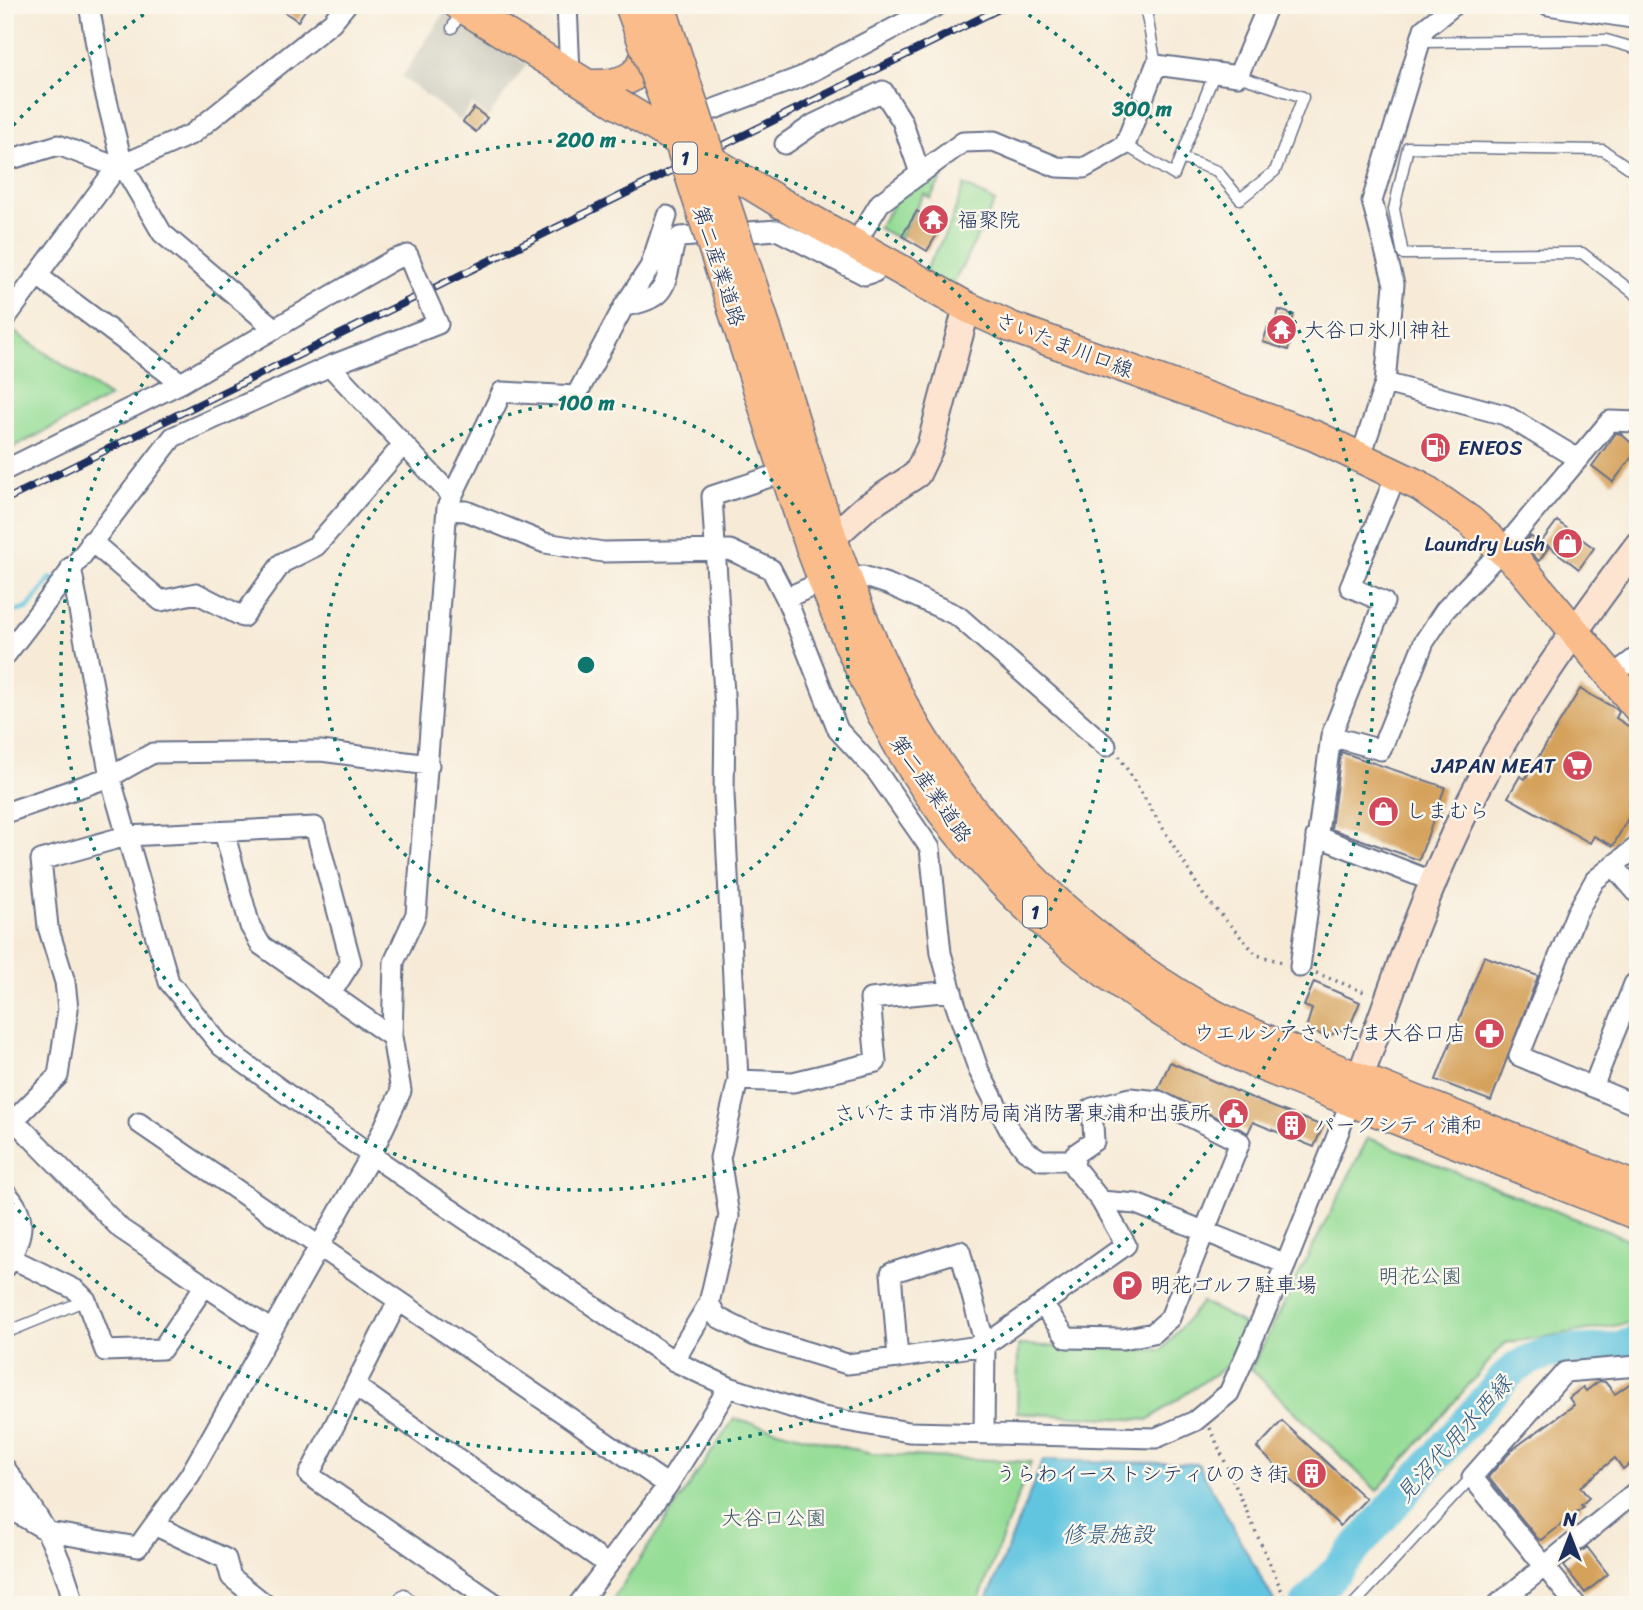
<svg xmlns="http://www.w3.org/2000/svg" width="1643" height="1610" font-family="Sriracha,'Klee One',sans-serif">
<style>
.industrial{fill:#c6c5b8}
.green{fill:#96dd97;stroke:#58867a;stroke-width:2}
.water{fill:#62c5e0;stroke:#3e7a9f;stroke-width:2}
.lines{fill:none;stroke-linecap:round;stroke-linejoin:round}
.stream{stroke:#62c5e0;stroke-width:5}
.river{stroke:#62c5e0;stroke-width:32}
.building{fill:#d5a25b}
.lane-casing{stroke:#687189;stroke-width:13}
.street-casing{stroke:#687189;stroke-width:23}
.secondary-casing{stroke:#687189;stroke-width:30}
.primary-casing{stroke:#687189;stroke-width:33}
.path{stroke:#687189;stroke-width:3.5;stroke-dasharray:2 5;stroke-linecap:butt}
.lane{stroke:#fff;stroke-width:10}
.street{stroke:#fff;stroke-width:19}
.secondary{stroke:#fde4d0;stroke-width:26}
.primary{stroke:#f9bc8a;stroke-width:30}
.rail-casing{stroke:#1b2f5e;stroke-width:8}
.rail{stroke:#fbf7ec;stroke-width:5;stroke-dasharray:16;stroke-linecap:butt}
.street-bridge-casing{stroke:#687189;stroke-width:23;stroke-linecap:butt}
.primary-bridge-casing{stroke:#687189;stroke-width:33;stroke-linecap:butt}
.street-bridge{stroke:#fff;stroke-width:19}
.primary-bridge{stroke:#f9bc8a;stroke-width:30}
.ring{fill:none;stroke:#0f766e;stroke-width:3.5;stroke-dasharray:3.5 7}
.labels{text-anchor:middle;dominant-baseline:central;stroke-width:5;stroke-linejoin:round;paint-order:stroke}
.shield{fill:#fbf7ec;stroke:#5e6b89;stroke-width:2}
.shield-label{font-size:19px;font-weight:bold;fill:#1b2f5e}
.poi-label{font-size:21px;fill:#1b2f5e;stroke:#fbf7ec;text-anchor:start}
.street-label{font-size:21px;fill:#1b2f5e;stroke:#fbf7ec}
.park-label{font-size:21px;fill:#3a5a6c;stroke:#fbf7ec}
.water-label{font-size:23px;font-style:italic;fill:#305c85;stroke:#fbf7ec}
.centre{fill:#0f766e;stroke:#fbf7ec;stroke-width:3.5}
.ring-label{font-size:21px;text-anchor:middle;font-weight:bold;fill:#0f766e;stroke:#fbf7ec;stroke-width:5;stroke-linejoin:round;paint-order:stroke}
</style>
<rect width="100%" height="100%" fill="#fbf7ec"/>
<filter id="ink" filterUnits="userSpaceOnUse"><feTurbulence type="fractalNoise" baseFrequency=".0143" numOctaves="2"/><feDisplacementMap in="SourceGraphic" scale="14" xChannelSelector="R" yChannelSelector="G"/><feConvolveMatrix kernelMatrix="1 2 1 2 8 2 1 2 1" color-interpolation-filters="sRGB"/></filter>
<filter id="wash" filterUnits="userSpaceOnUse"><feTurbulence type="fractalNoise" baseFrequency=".00686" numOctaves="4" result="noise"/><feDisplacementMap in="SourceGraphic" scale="28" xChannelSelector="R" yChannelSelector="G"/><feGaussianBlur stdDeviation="1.57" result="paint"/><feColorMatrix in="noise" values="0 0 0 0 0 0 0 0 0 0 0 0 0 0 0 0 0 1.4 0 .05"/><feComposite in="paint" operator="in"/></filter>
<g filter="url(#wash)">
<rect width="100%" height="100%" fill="#f7ebd8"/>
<!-- industrial -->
<path class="industrial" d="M445,12l82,52 -39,53 -16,-13 -12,17 -58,-44z"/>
<!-- green -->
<path class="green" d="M940,170l5,3 -15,25 -6,-4 -25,45 -21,-11 20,-30z
M964,185l31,17 -44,86 -26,-17 24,-44z
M13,331l97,66 -105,55v-111z
M1368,1138l270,105v79l-133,21 -128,148 -126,-122z
M1202,1302l41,22 -14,40 -81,56 -131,-7 1,-68 144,5z
M734,1419l137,35 160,8 -54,143h-368z"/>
<!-- water -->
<path class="water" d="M1043,1460l155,4 76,137 -2,4h-287z"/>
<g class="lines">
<!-- stream -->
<path class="stream" d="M5,614l23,-6 23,-30 8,3"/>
<!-- river -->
<path class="river" d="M1306,1605l202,-231c45,-39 83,-13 130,-33"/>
</g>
<g id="blocks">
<!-- building -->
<path class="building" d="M274,5h34l-10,16z
M474,108l13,10 -11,14 -13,-10z
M917,211l25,15 -15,25 -25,-15z
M1279,310l15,5 -6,18 5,1 -5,16 -25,-8 5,-15 5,1z
M1616,433l5,1 17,15 -25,33 -21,-16z
M1557,521l37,27 -15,21 -37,-28z
M1530,536l18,12 -9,13 -16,-16z
M1580,689l35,19 4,4 -3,6 18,12 -2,7 6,3v75l-6,-4 -19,35 -19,-10 -4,7 -82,-46 12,-21 5,3z
M1341,752l104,35 -26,73 -88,-31z
M1484,956l54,20 -47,125 -55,-21z
M1314,982l46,20 -10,24 -24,11 -20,-9 6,-19 -8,-3z
M1170,1062l98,43 55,21 -9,21 -61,-25 -5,11 -90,-44z
M1638,1378v80l-15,11 -8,-11 -35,29 9,11 -8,7 2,2 -41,33 -4,-1 -50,-62 25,-28 61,-44 -5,-7 14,-11 3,4 13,-10 6,1 10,12z
M1282,1421l84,78 -26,27 -83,-78z
M1587,1547l21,27 -23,19 -21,-27z"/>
</g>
</g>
<g filter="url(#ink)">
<use href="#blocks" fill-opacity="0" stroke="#687189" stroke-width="2"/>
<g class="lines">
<defs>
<path id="lane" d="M1145,5l11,60
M452,28l9,-17
M1420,42l186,-2 32,9
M1125,145l49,30 41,-103
M1181,158l36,13 23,28 35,-28 28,-74 -65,-21
M1638,174l-35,-24 -195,-3 -14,62 9,45 179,-1 56,43
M5,1333l81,-33
M392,1605l12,-11 11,11
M1353,1605l119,-128"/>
<path id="street" d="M89,5l14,79 20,82 39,67 113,96
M567,5l3,68
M1548,5l90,14
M698,115l103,-38 137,-72
M785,144l29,-20 69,-33 19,30 18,52
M5,161l53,-16 59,22
M855,244l25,-41 83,-61 31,-1 63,26 27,1 41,-23 31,-80 82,11 30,-71
M38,276l143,107
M624,306l26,-39 17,-51
M5,319l112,-152 75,-33 140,-112 14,-17
M330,366l122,130
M1385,383l120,32 73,44
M1361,456l24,-73 9,-99 -22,-83 52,-172 30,-24
M5,470l176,-87 212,-123 15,-5 11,27
M447,510l19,1 79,32 58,9 127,-2 41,19 15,29 38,-17
M91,541l70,60 35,-8 47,24 39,-54 34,-17 87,-101
M71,567l39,210 59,205 52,64 150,109 303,206 55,26 89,29 91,16 247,6 39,-17 34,-28 57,-129 65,-163
M849,581l14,-5 27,9 68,31 148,130
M786,598l52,132 39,42 53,76 11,105 14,50 24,68 30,58 16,21 16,10h34
M5,656l168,-219 157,-71 108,-42 -9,-20
M1612,676l26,-20
M1331,736l50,14 43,-108 21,-32 58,-61 107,-128 28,1
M5,813l105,-36 43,-24 168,-2 108,14
M224,832l26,94 11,19 131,92
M1316,836l118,46
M1638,846l-43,34 -19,34 -57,142 119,50
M1613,865l25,29
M1300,967l31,-231 53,-134 -34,-15 47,-114
M738,1080l55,2 83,-20 -6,-63 82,-8
M1593,1087l41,-103 4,-3
M14,1120l107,109 150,101
M139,1123l529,362
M5,1129l53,-53 10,-67 -3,-27 -17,-55 -7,-67 85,-24 189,-9 36,135 -21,33
M5,1192c26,26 16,46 1,75
M1101,1201l35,3 150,60
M5,1255l71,35 10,10 19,51 57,-2 43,-64
M398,1301l-89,174 188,130
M709,1303l8,14 38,19 92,28 51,-6 87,-13 141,-100 -25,-44 -27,-34 1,-13 19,-13 -2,-33 38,-10 29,3 81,41 -70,176 -17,15 -30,6 -56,-1 -25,-34
M898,1358l-7,-85 69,-22 25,94 -1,88
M674,1361l35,-58 20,-87 -9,-58 18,-78 -14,-286 1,-83 -13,-215 73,-24
M355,1386l252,178
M5,1468c34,49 55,78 69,137
M5,1506l44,26 89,15 52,-72 181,-320 30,-64 -9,-54 2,-75 22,-48 31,-407 55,-115 74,4 48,-90c47,-7 40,-23 51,-64l5,-5 97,-7 88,45 10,-3 7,-12
M154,1525l72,34 5,18 35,28
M578,1605l90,-120 61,-98
M1497,1605l141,-115
M1576,1605l-104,-128 93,-105 73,-6"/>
<path id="secondary" d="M833,537l31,-28 53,-35 13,-27 37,-140
M1353,1097c33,-91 64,-184 105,-271 48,-101 113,-192 180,-281"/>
<path id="primary" d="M459,5l159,99
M589,85c27,1 54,-4 58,-36
M781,203l186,104 44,20 304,109 105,50 50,35 51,46 117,141
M758,304c40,124 73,254 130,372 68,140 181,257 317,334 59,32 122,55 184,80 83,33 166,66 249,98
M734,312c46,144 88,292 161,426 75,139 218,258 360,325l383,152"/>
</defs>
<!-- lane casing -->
<use href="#lane" class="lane-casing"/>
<!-- street casing -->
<use href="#street" class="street-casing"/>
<!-- secondary casing -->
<use href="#secondary" class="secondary-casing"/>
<!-- primary casing -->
<use href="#primary" class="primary-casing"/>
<!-- path -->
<path class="path" d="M1119,756l85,140 53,59 25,7
M1316,973l51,20
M1210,1428l78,177"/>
<!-- lane -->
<use href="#lane" class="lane"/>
<!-- street -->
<use href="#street" class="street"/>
<!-- secondary -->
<use href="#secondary" class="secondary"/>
<!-- primary -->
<use href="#primary" class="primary"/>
<defs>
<path id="rail" d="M5,500l1002,-495"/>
</defs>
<!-- rail casing -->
<use href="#rail" class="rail-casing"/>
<!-- rail -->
<use href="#rail" class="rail"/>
<defs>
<path id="street-bridge" d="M419,282l10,22"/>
<path id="primary-bridge" d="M630,5l50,138 54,169
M660,5l98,299
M618,104l163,99"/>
</defs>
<!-- street-bridge casing -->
<use href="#street-bridge" class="street-bridge-casing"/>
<!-- primary-bridge casing -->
<use href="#primary-bridge" class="primary-bridge-casing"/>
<!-- street-bridge -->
<use href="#street-bridge" class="street-bridge"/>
<!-- primary-bridge -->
<use href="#primary-bridge" class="primary-bridge"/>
</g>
</g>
<!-- distance rings -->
<g class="ring">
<circle cx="586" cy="665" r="262"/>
<circle cx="586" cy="665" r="525"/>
<path d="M6 133A787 787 0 0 1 152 9M1020 9A787 787 0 1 1 6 1197"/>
</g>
<!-- icons -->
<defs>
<symbol id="temple-disc" viewBox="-11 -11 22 22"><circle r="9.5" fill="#d1495b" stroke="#fbf7ec"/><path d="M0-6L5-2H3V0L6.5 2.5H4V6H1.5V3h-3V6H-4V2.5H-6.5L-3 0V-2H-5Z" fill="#fff"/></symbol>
<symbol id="fuel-disc" viewBox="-11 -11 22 22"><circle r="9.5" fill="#d1495b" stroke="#fbf7ec"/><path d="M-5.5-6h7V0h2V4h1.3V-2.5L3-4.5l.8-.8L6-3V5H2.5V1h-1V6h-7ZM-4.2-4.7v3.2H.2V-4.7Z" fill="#fff"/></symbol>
<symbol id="shop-disc" viewBox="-11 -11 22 22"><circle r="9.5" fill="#d1495b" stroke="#fbf7ec"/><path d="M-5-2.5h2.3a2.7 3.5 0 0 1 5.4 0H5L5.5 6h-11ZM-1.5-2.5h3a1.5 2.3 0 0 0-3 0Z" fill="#fff"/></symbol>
<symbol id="supermarket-disc" viewBox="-11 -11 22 22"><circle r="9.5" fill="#d1495b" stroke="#fbf7ec"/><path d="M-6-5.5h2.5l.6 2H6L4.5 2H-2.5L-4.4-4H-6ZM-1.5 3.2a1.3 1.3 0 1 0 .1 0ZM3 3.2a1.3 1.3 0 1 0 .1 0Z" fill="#fff"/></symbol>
<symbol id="pharmacy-disc" viewBox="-11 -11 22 22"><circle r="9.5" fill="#d1495b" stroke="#fbf7ec"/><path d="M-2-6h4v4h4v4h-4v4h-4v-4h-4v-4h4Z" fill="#fff"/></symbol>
<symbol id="civic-disc" viewBox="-11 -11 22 22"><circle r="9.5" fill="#d1495b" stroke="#fbf7ec"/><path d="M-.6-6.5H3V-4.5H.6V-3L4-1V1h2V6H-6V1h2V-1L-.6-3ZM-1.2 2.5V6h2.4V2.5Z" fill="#fff"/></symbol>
<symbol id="building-disc" viewBox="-11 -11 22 22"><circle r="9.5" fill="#d1495b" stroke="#fbf7ec"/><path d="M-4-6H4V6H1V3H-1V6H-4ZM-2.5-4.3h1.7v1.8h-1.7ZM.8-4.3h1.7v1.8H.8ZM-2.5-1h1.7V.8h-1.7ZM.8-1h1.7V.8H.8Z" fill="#fff"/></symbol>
<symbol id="parking-disc" viewBox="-11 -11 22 22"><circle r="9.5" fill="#d1495b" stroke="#fbf7ec"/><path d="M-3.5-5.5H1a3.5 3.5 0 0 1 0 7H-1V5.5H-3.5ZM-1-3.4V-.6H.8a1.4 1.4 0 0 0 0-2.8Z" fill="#fff"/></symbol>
</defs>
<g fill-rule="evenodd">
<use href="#temple-disc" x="916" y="202" width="35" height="35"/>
<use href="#temple-disc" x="1264" y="312" width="35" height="35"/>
<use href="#fuel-disc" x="1418" y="430" width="35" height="35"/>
<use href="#shop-disc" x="1550" y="526" width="35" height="35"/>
<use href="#supermarket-disc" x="1560" y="748" width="35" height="35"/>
<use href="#shop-disc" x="1366" y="794" width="35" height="35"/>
<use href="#pharmacy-disc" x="1472" y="1016" width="35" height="35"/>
<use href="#civic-disc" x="1216" y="1096" width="35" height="35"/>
<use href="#building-disc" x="1274" y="1108" width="35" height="35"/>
<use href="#parking-disc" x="1110" y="1268" width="35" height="35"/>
<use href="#building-disc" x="1294" y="1456" width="35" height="35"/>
</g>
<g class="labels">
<!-- shield labels -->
<g class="shield">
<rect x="673" y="142.5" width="24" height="31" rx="5"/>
<rect x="1023" y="896.5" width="24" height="31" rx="5"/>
</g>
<g class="shield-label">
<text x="685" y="158">1</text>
<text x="1035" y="912">1</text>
</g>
<!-- poi labels -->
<g class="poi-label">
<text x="957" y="220">福聚院</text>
<text x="1304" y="330">大谷口氷川神社</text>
<text x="1458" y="448">ENEOS</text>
<text x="1545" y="544" text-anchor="end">Laundry Lush</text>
<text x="1555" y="766" text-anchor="end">JAPAN MEAT</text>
<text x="1406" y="811">しまむら</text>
<text x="1466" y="1033" text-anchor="end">ウエルシアさいたま大谷口店</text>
<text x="1211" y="1113" text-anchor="end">さいたま市消防局南消防署東浦和出張所</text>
<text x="1314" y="1125">パークシティ浦和</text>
<text x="1150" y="1285">明花ゴルフ駐車場</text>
<text x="1288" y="1474" text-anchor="end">うらわイーストシティひのき街</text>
</g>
<!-- street labels -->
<g class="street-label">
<text transform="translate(719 266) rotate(72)">第二産業道路</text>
<text transform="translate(1064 345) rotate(21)">さいたま川口線</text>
<text transform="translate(931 789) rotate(55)">第二産業道路</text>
</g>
<!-- park labels -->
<g class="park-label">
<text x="1420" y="1276">明花公園</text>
<text x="774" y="1518">大谷口公園</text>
</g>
<!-- water labels -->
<g class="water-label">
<text transform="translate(1454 1439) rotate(-48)">見沼代用水西縁</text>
<text x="1108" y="1534">修景施設</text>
</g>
</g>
<circle cx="586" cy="665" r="10" class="centre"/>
<g class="ring-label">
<text x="1142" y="116">300 m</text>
<text x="586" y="147">200 m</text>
<text x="586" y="410">100 m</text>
</g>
<!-- margin -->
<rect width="1643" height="1610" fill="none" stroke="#fbf7ec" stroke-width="28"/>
<!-- north arrow -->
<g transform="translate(1570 1536)" stroke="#fbf7ec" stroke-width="5" paint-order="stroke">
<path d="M0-5L12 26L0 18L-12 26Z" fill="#1b2f5e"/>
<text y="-10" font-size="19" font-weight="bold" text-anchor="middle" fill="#1b2f5e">N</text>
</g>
</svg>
